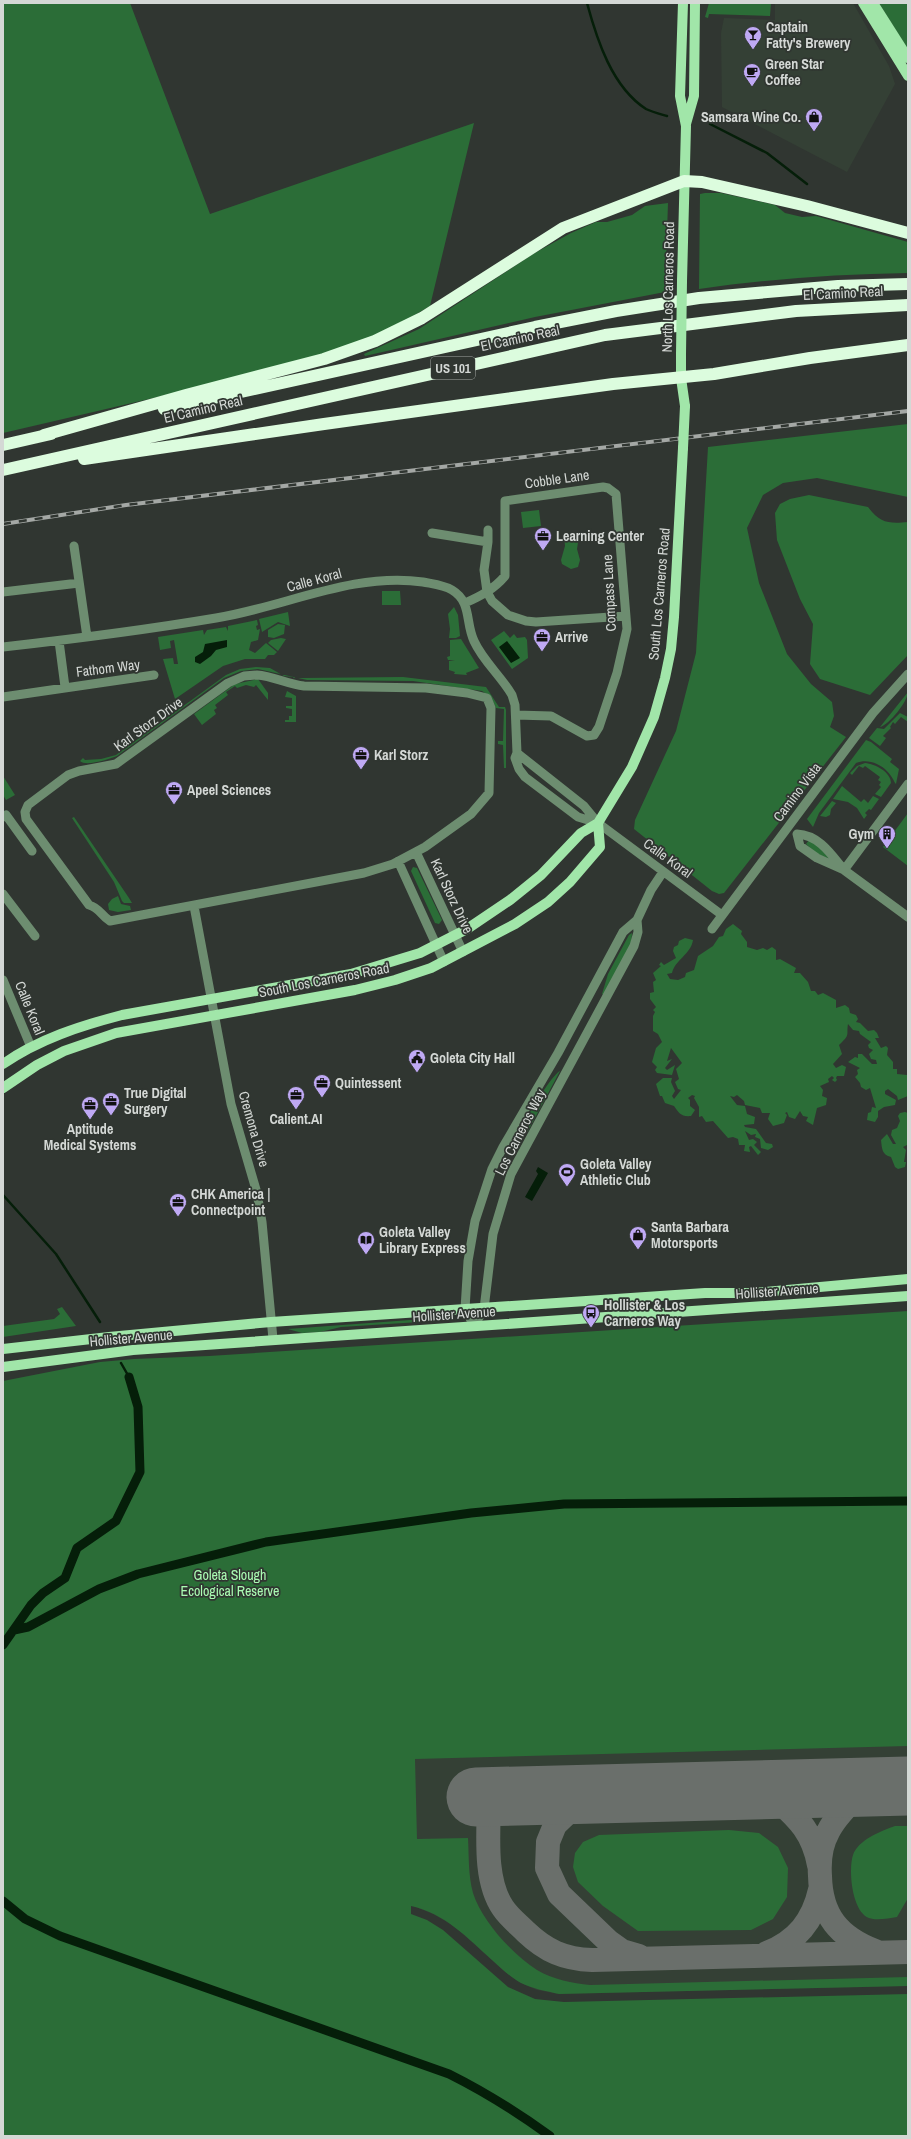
<svg xmlns="http://www.w3.org/2000/svg" width="911" height="2139" font-family="'Archivo Narrow',sans-serif">
<style>
.built{fill:#344035}
.green{fill:#2b6d37}
.water{fill:#051e09}
.lines{fill:none;stroke-linecap:round;stroke-linejoin:round}
.stream{stroke:#051e09;stroke-width:2.5}
.canal{stroke:#051e09;stroke-width:9}
.taxiway{stroke:#6a6f6b;stroke-width:24}
.runway{stroke:#6a6f6b;stroke-width:59}
.minor{stroke:#6d8d70;stroke-width:9}
.major{stroke:#a1e6a9;stroke-width:10}
.highway{stroke:#dcfcde;stroke-width:12}
.rail-casing{stroke:#a4a8a5;stroke-width:4}
.rail{stroke:#303631;stroke-width:2.5;stroke-dasharray:8;stroke-linecap:butt}
.major-bridge{stroke:#a1e6a9;stroke-width:10}
.labels{text-anchor:middle;dominant-baseline:central;stroke-width:3.5;stroke-linejoin:round;paint-order:stroke}
.shield{fill:#303631;stroke:#a3a7a4;stroke-width:1}
.shield-label{font-size:13px;font-weight:bold;fill:#d4d8d5}
.poi-label{font-size:14px;font-weight:bold;fill:#d4d8d5;stroke:#303631;text-anchor:start}
.street-label{font-size:14px;fill:#d4d8d5;stroke:#303631}
.park-label{font-size:14px;fill:#aafcb3;stroke:#303631}
</style>
<rect width="100%" height="100%" fill="#303631"/>
<!-- built -->
<path class="built" d="M775,3h78l36,63 6,18 -48,88 -125,-65 -1,-74 3,-15 51,2z
M908,1713v273l-349,8 -22,-4 -18,-8 -15,-11 -50,-45 -21,-12 -22,-9 -5,-180z"/>
<!-- green -->
<path class="green" d="M3,3h127l80,211 264,-91 -44,183 -44,26 -66,24 -128,33 -189,44z
M709,3h62l-1,13 -61,-2 -1,4 -3,-1z
M879,3h29v47z
M705,193h16l54,12 10,8 17,4 14,-1 92,26v31c-70,1 -140,6 -209,16l1,-95z
M668,203l-3,89 -130,25 -170,39 -1,-2 55,-25 114,-75 38,-21 25,-11h11l25,-7 13,-9z
M908,424v73l-91,-19 -34,5 -20,12 -16,33 12,55 28,71 24,30 21,18 2,14 -4,11 16,10 -122,156 -5,1 -7,-3 -78,-62 1,-9 41,-89 20,-78 12,-206z
M809,495l59,12c12,16 21,17 40,15v133l-38,40 -50,-16 -10,-15 3,-40 -13,-25 -23,-59 -2,-27 5,-9 10,-5z
M539,510l2,16 -18,2 -2,-16z
M564,535l15,1 -2,13 3,11 -2,7 -7,2 -9,-5 -1,-4 4,-14z
M382,591h18l1,14h-19z
M454,607l4,8 2,21 -4,2h-7l1,-9 -2,-15z
M288,612l2,14 -12,-4 -16,10 -3,-13z
M257,620l1,5 -2,1 1,4 3,-1 -2,11 -7,2 -2,8 6,3 11,-10 11,9 -3,3h-6l-3,4h-20l-22,7 -48,33 -12,-40 10,-1 1,6h4l-4,-24 -4,1 1,7 -11,2 -2,-13 45,-7 1,5 3,-5 19,-3 2,4v-5z
M278,624l7,1 -1,9 -10,4 -6,-1v-7z
M504,631l6,7 4,-4 3,4 8,-1 2,3 1,18 -16,11 -21,-29z
M281,638l5,1 -8,12 -10,-8 3,-3z
M461,639l18,29 -13,5 1,2 -13,-1 1,-2 -6,-2v-9l6,-1h-7l-1,-3 3,-1v-16z
M256,667l14,1 14,8 17,2 102,-1 83,10 13,20h6l1,3v58h-2l-1,-23 -5,-1v-3h5l1,-32 -8,-1 -5,-11 -9,-6 -69,-10 -106,-1 -49,-11 -17,2 -17,7 -107,78c-8,3 -31,11 -37,5l3,-3 2,2 16,-1 15,-4 110,-80 14,-6z
M258,679l10,14v7l-12,-15 -2,2 -8,-2 -9,3 -2,-2 -9,6 2,3 -13,10 2,3 -3,2 2,4 -14,11 -8,-11 41,-30z
M287,691l9,5v26h-11v-2h4v-4h3v-7l-6,-1v-2h6v-8l-7,-1z
M908,692c0,9 -19,33 -28,35z
M900,713l8,4v5l-7,-5 -6,7 -2,-2 -3,5 1,1 -8,8 3,2 -6,8 -11,-8 8,-10 7,1z
M866,740l5,2 21,17 -2,3 9,7 -3,15c-2,-2 -2,-4 -5,-8 -7,-11 -22,-18 -35,-13l-37,50 -6,14 -6,-8z
M865,763c10,1 26,9 26,20l-10,14 -6,-3 6,-7 -2,-2 2,-3 -3,-2 2,-3 -15,-11 -2,2 -4,-2 -7,9 -2,-2 7,-7z
M3,776l12,19 -9,5 -3,-5z
M842,786l19,16 3,-3 4,4 5,-7 6,3 -8,11 -2,-1 -4,4 2,2 -3,4 -7,-11 -9,-6 -15,-3z
M832,801l4,2 -5,6 -1,6 -4,2 -6,-1z
M908,813v53l-25,-19z
M74,817l55,81 3,5h-8l-2,-2 -8,-19 -42,-64z
M809,840l13,8 8,11 -13,-5 -11,-10z
M413,867l4,1 25,52 -3,4 -4,-1 -24,-52z
M118,896l3,8 9,2 1,4 -13,2 -9,-2 -1,-6 4,-5z
M733,924l9,7 -1,3 6,8v5l10,3 6,-2 4,2 5,-3 4,3v10l4,-1 16,9 -2,5h6l8,9 3,9h4l3,4 5,-2 13,7v8l9,-3 4,3 1,5 6,2 2,4 -2,3 4,1 8,8 6,-1 3,3 2,5h-4l6,10 5,-2 2,2 -1,7 6,7v7h4v5l10,1 1,21 -10,4 -1,-4 -9,-7 -3,2v3l11,6 -1,5 -11,2 -6,4v6l-3,5 -8,-2 1,-7 3,-1 1,-5 4,1 -6,-20 -4,2 -5,-3 -1,-4 -5,-6 3,-3 -1,-4 3,-2 -12,-6 7,-5 3,1v-4h4l10,10h5l-1,-4 -5,-1 -2,-5 4,-4 -4,-2 -1,-3 3,-3 -11,-8 -1,-3 -6,-1 -5,-6c-2,12 3,10 -9,21l3,9 -9,10 3,4 6,-3 4,2 -2,9h-7l-1,2 1,2 -2,2 -3,-2 2,-2 -2,-2 -4,3 1,3 -9,4 3,4 -1,6 5,2 -1,7 -9,3 -4,17 -7,-4 2,-4 -5,-1 -3,-5 -5,8 -6,-2 -2,-5 -2,1 2,2 -3,8 -11,3 -5,-7 2,-6h-8l-2,-5 -15,-3 -1,-4 -7,-6 -3,2 -4,-1 7,9 8,1 2,8 8,3 -1,7 -10,1 1,2 11,2 10,14 6,1 1,3 -5,3 -7,-2 -1,-9 -5,-2 1,-3 -5,1 -6,-4 4,9 4,-1 4,3 -3,3 7,7 -3,3 -7,-9 -2,1 1,5 -6,-1 1,-6h-6l-1,-6 -5,-2 -5,1 -15,-17 -7,1 -4,-6 -3,1v-10l-5,-9 1,-2 -3,-1 -4,3 2,2v6l5,4 -4,6c-10,1 -12,-3 -17,-10l-9,-3 -3,-7h-2l-4,-12 7,-6h9l-1,4 4,9 -3,5 2,3 7,-9 -3,-1 -3,-7 4,-3 -3,-10 6,-6 -11,-15 -4,13 5,-2 -7,9 2,2 8,-5 -3,10 -15,-2 -2,-3 2,-3 -5,-5 4,-14 6,-6 -4,-8 -5,-3v-15l2,-4 -2,-2 3,-3 -6,-8v-6l4,-1 -1,-10 3,-2 -3,-7 8,-7 -2,-1 2,-3 3,3 12,-7 -3,-7 1,-4 4,-2 1,-4 6,-3 8,2c-2,14 -18,20 -21,33l-5,1 3,5 8,1 7,-3 1,-4 8,-3 4,-14 15,-10 6,-9 4,-1 3,-7z
M632,933l-1,13 -27,49 -2,-1 6,-20 21,-39z
M560,1071l-32,60 -14,15c1,-11 36,-70 46,-75z
M905,1112l3,1 -1,32 -4,2 3,3 -2,12h2l-1,5 -7,2 -3,-2 -4,-10c-9,-2 -9,-8 -10,-17l6,-6 6,10h3l-5,-9 1,-5 5,-2 3,-7 -2,-5 2,-3z
M62,1307l14,19 -73,11v-11l51,-7 6,-5 -3,-5z
M908,1311v435l-493,13 2,80 51,-1c1,18 0,37 5,55 9,28 39,61 64,77 17,10 35,13 53,15l318,-8v9l-349,8c-13,-3 -26,-5 -38,-11 -11,-6 -20,-15 -29,-23 -24,-22 -48,-47 -81,-54v8l16,6 16,10 65,57 27,12 29,3 344,-8v142h-905v-755l97,-19 34,-3 75,-3z
M451,1317v3l-110,7 -21,5 -18,1 -14,-4z
M895,1826h13v72l-11,19c-8,1 -20,4 -28,1 -17,-6 -21,-48 -16,-63 5,-15 28,-24 42,-29z
M729,1830l30,3 19,14 10,21 -1,29 -14,22 -22,11 -113,1 -35,-25 -25,-24 -5,-15 2,-14 8,-11 16,-7z"/>
<!-- water -->
<path class="water" d="M227,640v7l-11,3 -5,6 -11,8 -5,-2v-5l8,-5 2,-8z
M507,641l13,17 -9,5 -12,-16z
M538,1167l10,6 -16,28 -7,-4 13,-23 -2,-3z"/>
<g class="lines">
<!-- stream -->
<path class="stream" d="M587,3c10,37 25,84 59,106 6,3 14,5 21,7
M710,124l57,29 40,31
M3,1195l53,59 44,68
M121,1363l8,14"/>
<!-- canal -->
<path class="canal" d="M14,1630l14,-3 71,-38 39,-15 128,-32 205,-29 93,-9 344,-3
M3,1645l28,-40 12,-12 22,-15 12,-30 39,-27 24,-49 -2,-65 -9,-30
M3,1901l22,18 35,17 389,138c36,18 68,38 101,62"/>
<!-- taxiway -->
<path class="taxiway" d="M865,1787c-12,14 -29,28 -37,45 -8,14 -9,29 -8,44 1,40 19,61 55,75
M767,1790c26,25 45,37 52,75
M586,1795l-31,30 -7,17 -1,26 12,26 49,47 14,10 17,5
M489,1797c0,34 -6,82 14,111 6,9 15,16 23,24 20,19 38,27 66,28l316,-8
M767,1953c30,-12 46,-32 53,-63"/>
<!-- runway -->
<path class="runway" d="M476,1797l432,-11"/>
<!-- minor -->
<path class="minor" d="M432,533l56,9 -4,28 3,22 5,9 16,14 18,6 10,1 90,-6
M488,542v-12
M74,546l13,91
M3,592l76,-9
M465,603c16,-7 29,-14 40,-27v-75l98,-14 5,1 8,6 11,135 -10,44 -18,54 -5,8 -7,1 -36,-20 -35,-1
M59,641l6,46
M3,647c71,-8 142,-17 213,-29 69,-11 136,-46 207,-36 10,2 21,3 29,8 20,12 13,32 22,51 9,20 27,35 38,54l3,10 2,48 -2,5 4,11 6,8 53,40 20,6
M257,675c16,1 30,9 47,11l122,2 41,5 20,5 4,10 -2,85 -18,21 -46,33 -32,17 -29,9 -254,48c-9,-5 -10,-13 -21,-16l-63,-86 -1,-7 3,-7 40,-30 11,-4 37,-7 112,-81 16,-7z
M3,697l151,-22
M517,753l67,53 14,17 124,92
M3,817l3,-2 26,36
M416,852l47,100
M398,861l46,101
M844,870c-13,-16 -25,-35 -47,-36l3,12 17,12 27,12 64,47
M844,870l64,-86
M3,894l32,42
M194,906l37,198 26,89 5,29 11,117
M712,929l161,-216 35,-39
M3,980l28,67
M474,1326l-9,-17 3,-48 7,-40 17,-52 11,-22 55,-94 65,-121 14,-12 14,-30 12,-18
M474,1326l10,-17 9,-75 18,-60 123,-228 4,-14 -1,-12"/>
<!-- major -->
<path class="major" d="M863,3l45,73
M873,3l35,55
M686,124l8,-28 1,-93
M682,281l4,-155 -6,-30 3,-93
M681,354v24l4,28
M3,1064c36,-25 77,-38 119,-49l229,-41 69,-21 47,-24 43,-29 31,-25 40,-42 17,-10 34,-56 22,-50 11,-39 6,-29 3,-32 9,-169
M3,1088l34,-23 27,-14 52,-18 239,-43 40,-10 36,-12 84,-44 33,-22 22,-20 30,-35 -2,-24
M3,1349l106,-12 162,-15 434,-29h49l154,-14
M3,1367l130,-17 775,-54"/>
<!-- highway -->
<path class="highway" d="M164,409l371,-82 81,-16 83,-13 139,-12 70,-2
M44,435l142,-40 138,-36 51,-18 47,-23 141,-90 121,-47 18,1 105,24 101,27
M3,445l48,-11
M84,459l240,-35 289,-40 101,-10 96,-16 98,-13
M3,470l602,-135 191,-24 112,-6"/>
<defs>
<path id="rail" d="M3,524l123,-19 782,-94"/>
</defs>
<!-- rail casing -->
<use href="#rail" class="rail-casing"/>
<!-- rail -->
<use href="#rail" class="rail"/>
<!-- major-bridge -->
<path class="major-bridge" d="M681,354l1,-73
M683,448l2,-42"/>
</g>
<!-- icons -->
<defs>
<symbol id="bar-pin" viewBox="-11 -11 22 30"><path d="M0 17L-7.5 6A9.5 9.5 0 1 1 7.5 6Z" fill="#bfa9f4" stroke="#303631"/><path d="M-6-5H6L.8 .8V4.5H3.5V6h-7V4.5H-.8V.8Z" fill="#111"/></symbol>
<symbol id="cafe-pin" viewBox="-11 -11 22 30"><path d="M0 17L-7.5 6A9.5 9.5 0 1 1 7.5 6Z" fill="#bfa9f4" stroke="#303631"/><path d="M-5.5-4.5H6V0H3Q3 3.5 0 3.5H-2.5Q-5.5 3.5-5.5 0ZM3-3.2v2h1.7v-2ZM-6 4.5H4V6H-6Z" fill="#111"/></symbol>
<symbol id="shop-pin" viewBox="-11 -11 22 30"><path d="M0 17L-7.5 6A9.5 9.5 0 1 1 7.5 6Z" fill="#bfa9f4" stroke="#303631"/><path d="M-5-2.5h2.3a2.7 3.5 0 0 1 5.4 0H5L5.5 6h-11ZM-1.5-2.5h3a1.5 2.3 0 0 0-3 0Z" fill="#111"/></symbol>
<symbol id="office-pin" viewBox="-11 -11 22 30"><path d="M0 17L-7.5 6A9.5 9.5 0 1 1 7.5 6Z" fill="#bfa9f4" stroke="#303631"/><path d="M-6-3h4V-5.5h4V-3h4V5H-6ZM-1-4.5V-3h2v-1.5ZM-6 0V1H6V0Z" fill="#111"/></symbol>
<symbol id="building-pin" viewBox="-11 -11 22 30"><path d="M0 17L-7.5 6A9.5 9.5 0 1 1 7.5 6Z" fill="#bfa9f4" stroke="#303631"/><path d="M-4-6H4V6H1V3H-1V6H-4ZM-2.5-4.3h1.7v1.8h-1.7ZM.8-4.3h1.7v1.8H.8ZM-2.5-1h1.7V.8h-1.7ZM.8-1h1.7V.8H.8Z" fill="#111"/></symbol>
<symbol id="civic-pin" viewBox="-11 -11 22 30"><path d="M0 17L-7.5 6A9.5 9.5 0 1 1 7.5 6Z" fill="#bfa9f4" stroke="#303631"/><path d="M-.6-6.5H3V-4.5H.6V-3L4-1V1h2V6H-6V1h2V-1L-.6-3ZM-1.2 2.5V6h2.4V2.5Z" fill="#111"/></symbol>
<symbol id="stadium-pin" viewBox="-11 -11 22 30"><path d="M0 17L-7.5 6A9.5 9.5 0 1 1 7.5 6Z" fill="#bfa9f4" stroke="#303631"/><path d="M0-5a6.5 5 0 1 0 0 10a6.5 5 0 1 0 0-10ZM-3.5-1.8h7v3.6h-7Z" fill="#111"/></symbol>
<symbol id="library-pin" viewBox="-11 -11 22 30"><path d="M0 17L-7.5 6A9.5 9.5 0 1 1 7.5 6Z" fill="#bfa9f4" stroke="#303631"/><path d="M-6-4Q-3-5.5-.7-3.5V5Q-3 3-6 4ZM6-4Q3-5.5 .7-3.5V5Q3 3 6 4Z" fill="#111"/></symbol>
<symbol id="bus-pin" viewBox="-11 -11 22 30"><path d="M0 17L-7.5 6A9.5 9.5 0 1 1 7.5 6Z" fill="#bfa9f4" stroke="#303631"/><path d="M-5-6H5V4H4V6H2V4H-2V6H-4V4H-5ZM-3.5-4V0h7V-4ZM-3.5 1.2v1.5H-2V1.2ZM2 1.2v1.5H3.5V1.2Z" fill="#111"/></symbol>
</defs>
<g fill-rule="evenodd">
<use href="#bar-pin" x="743" y="25" width="20" height="27"/>
<use href="#cafe-pin" x="742" y="62" width="20" height="27"/>
<use href="#shop-pin" x="804" y="107" width="20" height="27"/>
<use href="#office-pin" x="533" y="526" width="20" height="27"/>
<use href="#office-pin" x="532" y="627" width="20" height="27"/>
<use href="#office-pin" x="351" y="745" width="20" height="27"/>
<use href="#office-pin" x="164" y="780" width="20" height="27"/>
<use href="#building-pin" x="877" y="824" width="20" height="27"/>
<use href="#civic-pin" x="407" y="1048" width="20" height="27"/>
<use href="#office-pin" x="312" y="1073" width="20" height="27"/>
<use href="#office-pin" x="286" y="1085" width="20" height="27"/>
<use href="#office-pin" x="101" y="1091" width="20" height="27"/>
<use href="#office-pin" x="80" y="1095" width="20" height="27"/>
<use href="#stadium-pin" x="557" y="1162" width="20" height="27"/>
<use href="#office-pin" x="168" y="1192" width="20" height="27"/>
<use href="#shop-pin" x="628" y="1225" width="20" height="27"/>
<use href="#library-pin" x="356" y="1230" width="20" height="27"/>
<use href="#bus-pin" x="581" y="1303" width="20" height="27"/>
</g>
<g class="labels">
<!-- shield labels -->
<rect class="shield" x="431" y="357" width="44" height="22" rx="3"/>
<g class="shield-label">
<text x="453" y="368">US 101</text>
</g>
<!-- poi labels -->
<g class="poi-label">
<text x="766" y="27">Captain<tspan x="766" dy="16">Fatty's Brewery</tspan></text>
<text x="765" y="64">Green Star<tspan x="765" dy="16">Coffee</tspan></text>
<text x="801" y="117" text-anchor="end">Samsara Wine Co.</text>
<text x="556" y="536">Learning Center</text>
<text x="555" y="637">Arrive</text>
<text x="374" y="755">Karl Storz</text>
<text x="187" y="790">Apeel Sciences</text>
<text x="874" y="834" text-anchor="end">Gym</text>
<text x="430" y="1058">Goleta City Hall</text>
<text x="335" y="1083">Quintessent</text>
<text x="124" y="1093">True Digital<tspan x="124" dy="16">Surgery</tspan></text>
<text x="296" y="1119" text-anchor="middle">Calient.AI</text>
<text x="90" y="1129" text-anchor="middle">Aptitude<tspan x="90" dy="16">Medical Systems</tspan></text>
<text x="580" y="1164">Goleta Valley<tspan x="580" dy="16">Athletic Club</tspan></text>
<text x="191" y="1194">CHK America |<tspan x="191" dy="16">Connectpoint</tspan></text>
<text x="651" y="1227">Santa Barbara<tspan x="651" dy="16">Motorsports</tspan></text>
<text x="379" y="1232">Goleta Valley<tspan x="379" dy="16">Library Express</tspan></text>
<text x="604" y="1305">Hollister &amp; Los<tspan x="604" dy="16">Carneros Way</tspan></text>
</g>
<!-- street labels -->
<g class="street-label">
<text transform="translate(668 287) rotate(-89)">North Los Carneros Road</text>
<text transform="translate(843 293) rotate(-3)">El Camino Real</text>
<text transform="translate(520 338) rotate(-12)">El Camino Real</text>
<text transform="translate(203 409) rotate(-13)">El Camino Real</text>
<text transform="translate(557 479) rotate(-8)">Cobble Lane</text>
<text transform="translate(314 580) rotate(-15)">Calle Koral</text>
<text transform="translate(609 593) rotate(-93)">Compass Lane</text>
<text transform="translate(659 594) rotate(-85)">South Los Carneros Road</text>
<text transform="translate(108 668) rotate(-7)">Fathom Way</text>
<text transform="translate(148 724) rotate(-36)">Karl Storz Drive</text>
<text transform="translate(797 792) rotate(-53)">Camino Vista</text>
<text transform="translate(668 858) rotate(36)">Calle Koral</text>
<text transform="translate(452 896) rotate(65)">Karl Storz Drive</text>
<text transform="translate(324 980) rotate(-11)">South Los Carneros Road</text>
<text transform="translate(30 1008) rotate(68)">Calle Koral</text>
<text transform="translate(254 1129) rotate(74)">Cremona Drive</text>
<text transform="translate(520 1132) rotate(-63)">Los Carneros Way</text>
<text transform="translate(777 1291) rotate(-4)">Hollister Avenue</text>
<text transform="translate(454 1314) rotate(-4)">Hollister Avenue</text>
<text transform="translate(131 1338) rotate(-5)">Hollister Avenue</text>
</g>
<!-- park labels -->
<g class="park-label">
<text x="230" y="1575">Goleta Slough<tspan x="230" dy="16">Ecological Reserve</tspan></text>
</g>
</g>
<!-- border -->
<rect width="911" height="2139" fill="none" stroke="#d4d8d5" stroke-width="8"/>
</svg>
